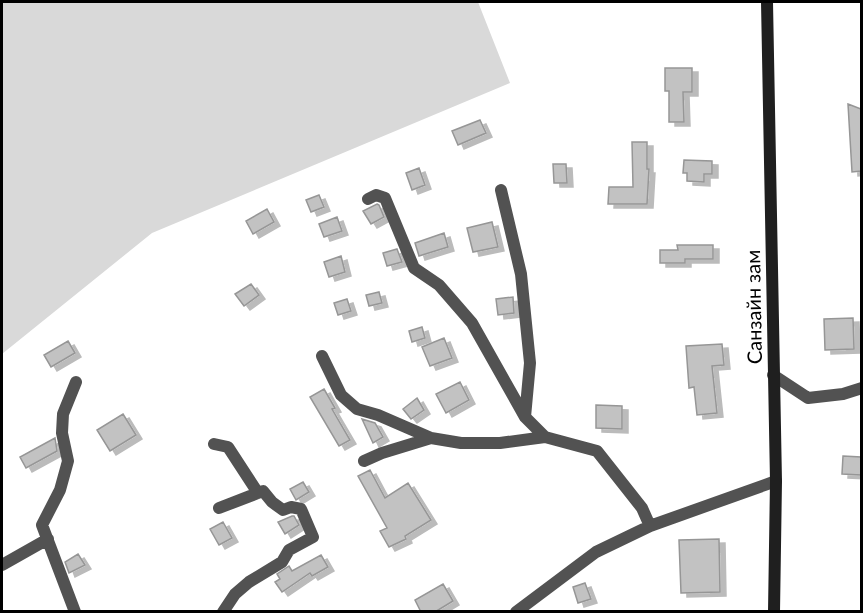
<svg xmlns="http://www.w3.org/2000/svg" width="863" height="613" font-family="Lato,sans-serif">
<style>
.green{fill:#d9d9d9}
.building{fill:#c2c2c2;stroke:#969696;stroke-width:1.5;filter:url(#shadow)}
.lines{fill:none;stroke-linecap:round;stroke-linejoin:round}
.street{stroke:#525252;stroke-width:12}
.secondary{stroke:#1f1f1f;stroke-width:12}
.labels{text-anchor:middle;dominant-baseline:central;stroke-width:6;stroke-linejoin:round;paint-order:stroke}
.street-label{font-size:20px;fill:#000;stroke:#fff}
</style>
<defs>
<filter id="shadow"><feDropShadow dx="6" dy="4" stdDeviation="0" flood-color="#0004"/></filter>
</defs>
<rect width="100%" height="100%" fill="#fff"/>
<!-- green -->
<path class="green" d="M2,2h476l32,81 -358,150 -150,121z"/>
<!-- building -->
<path class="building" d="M665,68h27v24h-9l1,30h-15v-31h-4z
M848,104l13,5v62l-9,1z
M480,120l6,13 -28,12 -6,-14z
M632,142h15v27h2l-2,35h-39l1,-17h24z
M684,160l28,1v13h-8v8l-17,-1v-8h-4z
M553,164h13l1,19h-13z
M419,168l6,17 -13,5 -6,-17z
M319,195l5,12 -13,5 -5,-12z
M377,204l2,1 5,12 -13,7 -8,-13z
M267,209l7,13 -21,12 -7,-13z
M337,217l5,14 -18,6 -5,-13z
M492,222l6,25 -25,5 -6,-24z
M444,233l4,14 -29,9 -4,-13z
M677,245h36v14h-28v4h-25v-13h18z
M397,249l5,13 -15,4 -4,-13z
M341,256l4,16 -16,5 -5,-15z
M251,284l8,11 -15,11 -9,-12z
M379,292l3,11 -13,3 -3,-11z
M513,297l1,16 -16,2 -2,-16z
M347,299l4,12 -13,4 -4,-12z
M853,318l1,31 -29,1 -1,-31z
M422,327l3,11 -13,4 -3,-11z
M444,338l8,20 -22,8 -8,-19z
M68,341l7,12 -24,14 -7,-12z
M722,344l2,21 -12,1 5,47 -20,2 -3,-28 -5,1 -3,-42z
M460,382l9,18 -23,13 -10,-19z
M324,389l11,19 -3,1 4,7 14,24 -11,6 -29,-49z
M417,398l7,12 -13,9 -8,-10z
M596,405l26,1v23l-26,-1z
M123,414l13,21 -26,16 -13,-21z
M362,419l13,4 8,14 -10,6z
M55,438l2,13 -31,17 -6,-11z
M843,456l18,1v18l-19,-1z
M370,470l15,28 23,-15 23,37 -26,16 1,3 -17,8 -9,-16 7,-3 -29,-52z
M303,482l6,10 -13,8 -6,-11z
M292,516h2l5,9 -14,9 -7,-12z
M223,522l9,16 -13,7 -9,-16z
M719,539l1,53 -39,1 -2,-53z
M78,554l7,11 -16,8 -4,-11z
M321,555l7,12 -16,9 -2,-3 -28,19 -7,-10 5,-3 -3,-5 12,-8 3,5z
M585,583l6,16 -13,4 -5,-16z
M443,584l10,17 -18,11h-14l-6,-12z"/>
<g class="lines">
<!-- street -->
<path class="street" d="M501,190l20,84 9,89 -5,54
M368,199l8,-4 9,3 29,70 25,17 33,38 53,94 20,20 52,14 45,57 8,18
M322,356l19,39 16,14 21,6 53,23 30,5h39l45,-6
M773,375l35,23 35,-4 19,-6
M214,444l14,3 30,46
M364,461l18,-8 49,-15
M219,508l44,-17 9,11 11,8 8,-3 10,2 12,28 -24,13 -7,12 -33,20 -14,12 -12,18
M2,565l46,-26
M75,612l-33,-87 18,-35 8,-29 -6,-28 1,-19 13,-32
M516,612l80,-60 54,-26 126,-45"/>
<!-- secondary -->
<path class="secondary" d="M767,2l9,479 -2,131"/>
</g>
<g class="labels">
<!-- street labels -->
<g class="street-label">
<text transform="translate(753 307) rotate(-91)">Санзайн зам</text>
</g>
</g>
<!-- border -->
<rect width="863" height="613" fill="none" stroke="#000000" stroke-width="6"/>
</svg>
